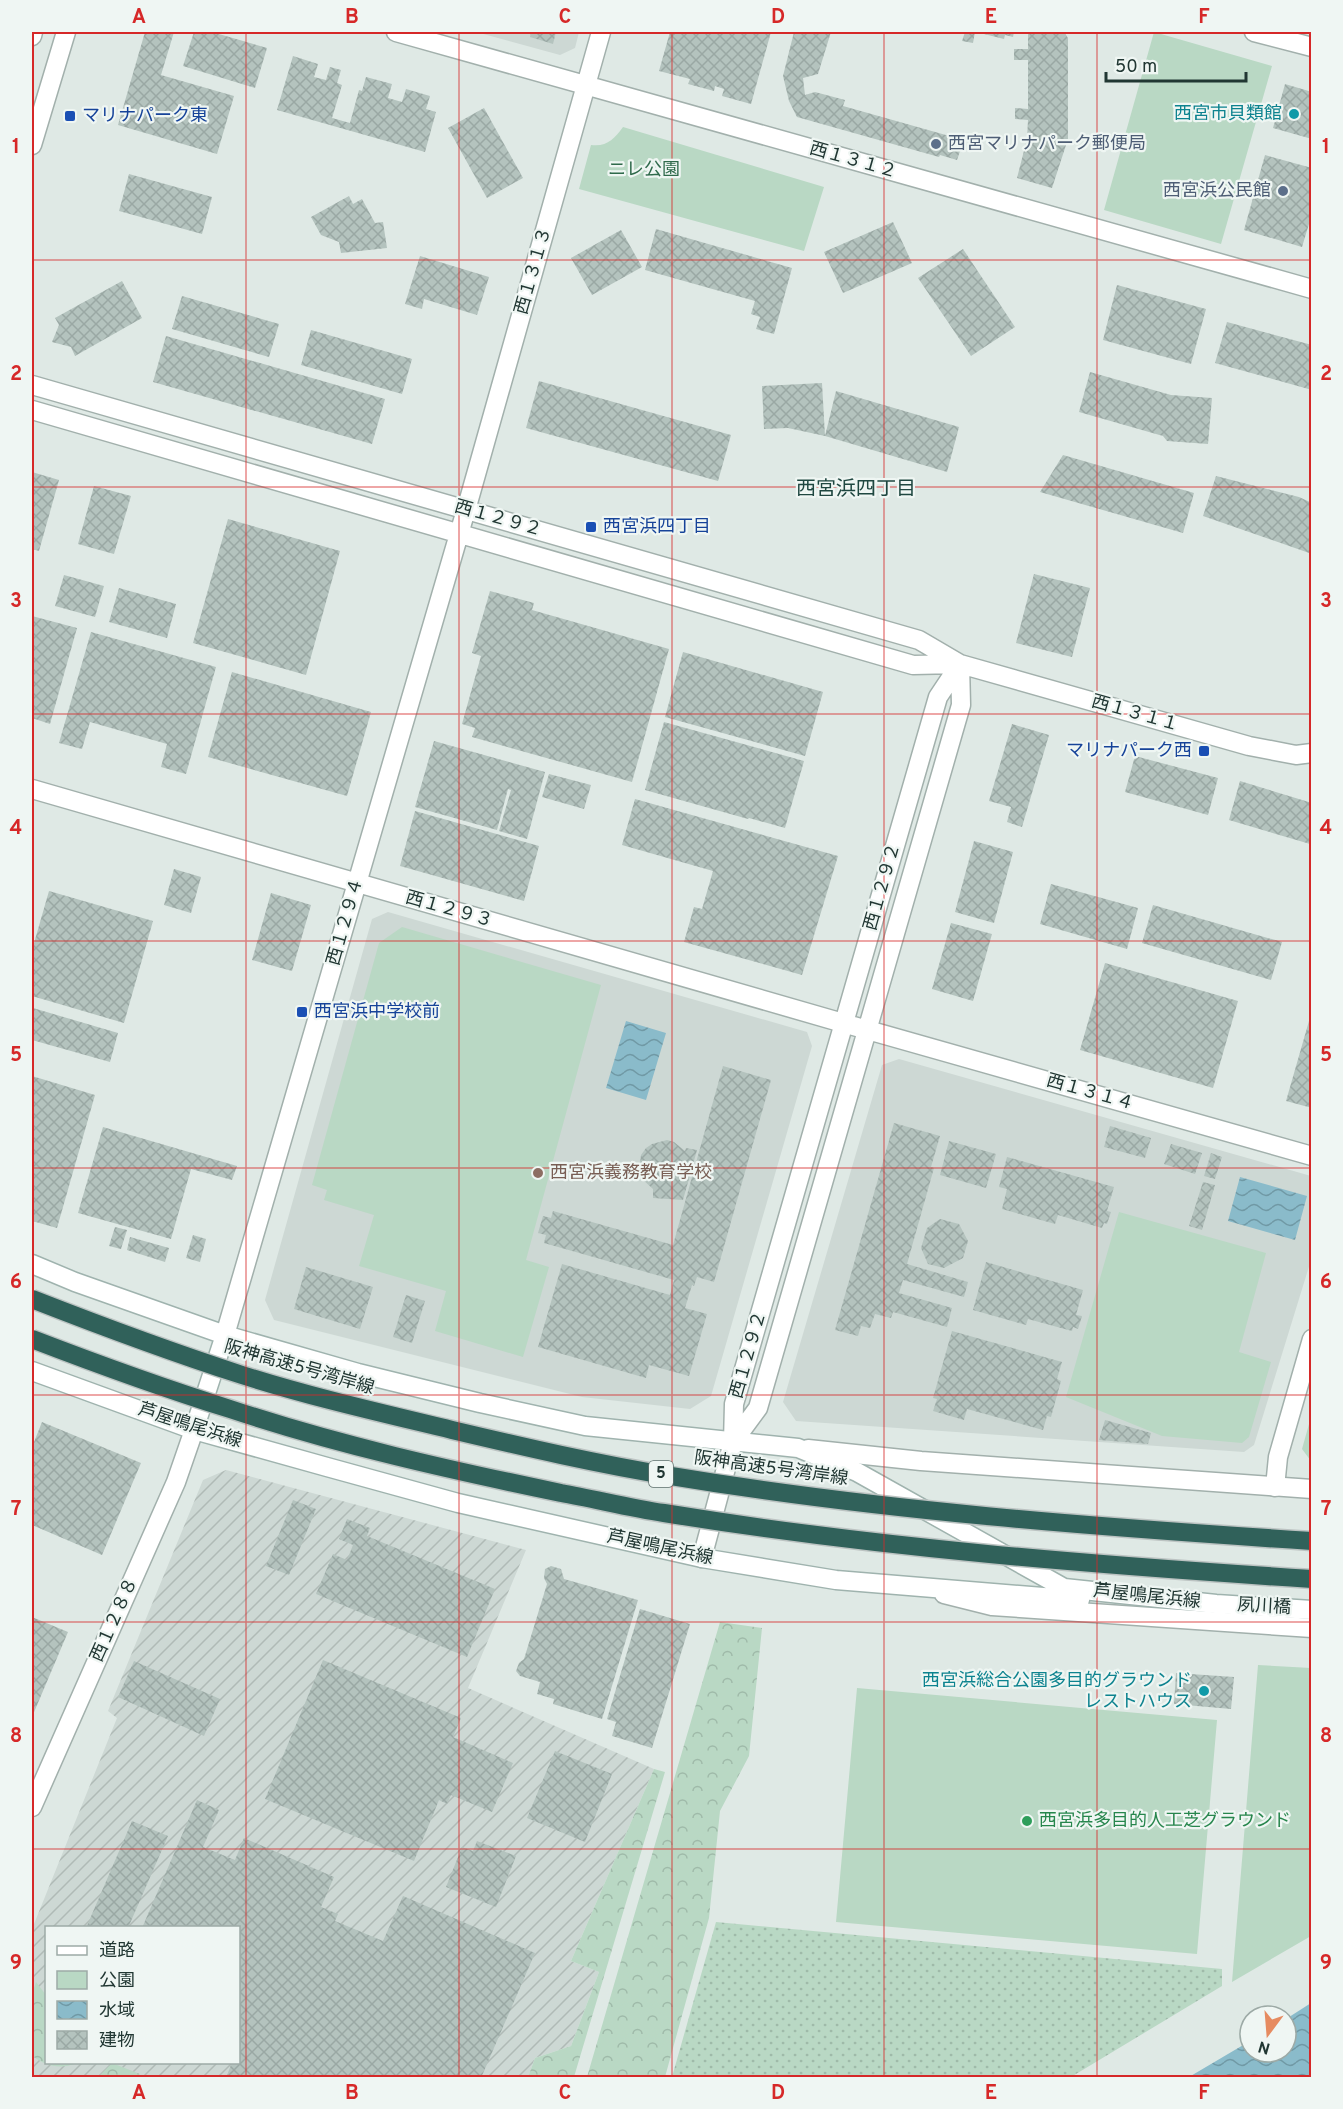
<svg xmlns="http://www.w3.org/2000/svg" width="1343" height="2109" font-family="Overpass,'Noto Sans JP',sans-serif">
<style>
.built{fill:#cdd8d4}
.industrial{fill:url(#industrial-furrows);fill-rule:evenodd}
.grass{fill:url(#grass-dots)}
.forest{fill:url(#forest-crowns)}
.green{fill:#b9d8c4}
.water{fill:url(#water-waves)}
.building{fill:url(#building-cross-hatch)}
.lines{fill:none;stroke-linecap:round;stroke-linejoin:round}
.minor-casing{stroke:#a2b0ac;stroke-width:21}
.tertiary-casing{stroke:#a2b0ac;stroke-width:21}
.secondary-casing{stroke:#9fb3ae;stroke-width:21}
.minor{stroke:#fff;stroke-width:18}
.tertiary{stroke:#fff;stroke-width:18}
.secondary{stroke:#fff;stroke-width:18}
.motorway-bridge-casing{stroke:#bcc3c2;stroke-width:21;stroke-linecap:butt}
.motorway-bridge{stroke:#30615a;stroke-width:18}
.grid{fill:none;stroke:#d62828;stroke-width:1.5;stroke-opacity:0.55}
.culture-dot{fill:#0f9aa8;stroke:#eff6f3;stroke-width:2}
.transit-dot{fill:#1a4fb4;stroke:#eff6f3;stroke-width:2}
.service-dot{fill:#5c6f8a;stroke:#eff6f3;stroke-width:2}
.education-dot{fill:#8d6e63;stroke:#eff6f3;stroke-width:2}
.leisure-dot{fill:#2e9e5b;stroke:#eff6f3;stroke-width:2}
.labels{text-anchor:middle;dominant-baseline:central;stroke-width:4.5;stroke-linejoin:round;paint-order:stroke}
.shield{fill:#eff6f3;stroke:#5f706d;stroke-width:1.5}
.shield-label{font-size:16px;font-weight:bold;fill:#213733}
.culture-label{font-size:18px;fill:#0d838f;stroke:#eff6f3;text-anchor:end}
.transit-label{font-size:18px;fill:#164399;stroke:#eff6f3;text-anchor:start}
.service-label{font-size:18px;fill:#4e5e75;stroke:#eff6f3;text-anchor:start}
.street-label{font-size:18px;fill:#213733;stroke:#eff6f3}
.park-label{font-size:18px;fill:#2f6a4b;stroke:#eff6f3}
.education-label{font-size:18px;fill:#785e54;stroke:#eff6f3;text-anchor:start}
.leisure-label{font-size:18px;fill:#27864d;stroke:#eff6f3;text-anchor:start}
.neighbourhood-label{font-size:20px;fill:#1f4740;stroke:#eff6f3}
.neatline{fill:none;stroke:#d62828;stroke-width:2}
.grid-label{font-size:20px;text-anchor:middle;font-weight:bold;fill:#d62828}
</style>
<defs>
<pattern id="industrial-furrows" width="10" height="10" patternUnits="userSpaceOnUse" patternTransform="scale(1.5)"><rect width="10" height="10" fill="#cdd8d4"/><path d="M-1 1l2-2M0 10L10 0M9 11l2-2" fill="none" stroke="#b0bab6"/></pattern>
<pattern id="grass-dots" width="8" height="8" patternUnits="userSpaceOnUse" patternTransform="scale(1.5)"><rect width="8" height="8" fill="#b9d8c4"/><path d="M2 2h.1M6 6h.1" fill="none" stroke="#9fbaa9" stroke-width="1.8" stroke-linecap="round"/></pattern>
<pattern id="forest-crowns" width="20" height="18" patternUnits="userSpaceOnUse" patternTransform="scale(1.5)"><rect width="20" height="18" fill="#b9d8c4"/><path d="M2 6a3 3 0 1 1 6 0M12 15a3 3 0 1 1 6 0" fill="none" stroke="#9fbaa9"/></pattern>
<pattern id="water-waves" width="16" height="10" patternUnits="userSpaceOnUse" patternTransform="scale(1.5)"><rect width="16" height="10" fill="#8abbca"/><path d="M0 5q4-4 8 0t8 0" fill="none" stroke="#7099a5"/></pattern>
<pattern id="building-cross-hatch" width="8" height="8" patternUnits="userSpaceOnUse" patternTransform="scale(1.5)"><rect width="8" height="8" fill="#b4c3be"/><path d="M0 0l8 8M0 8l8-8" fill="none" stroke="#9aa8a4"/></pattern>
</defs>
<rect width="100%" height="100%" fill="#dfe9e5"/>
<!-- built -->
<path class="built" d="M476,32h103l-4,16 -15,7z
M388,912l419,120 5,14 -101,350 -21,13 -108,-12 -308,-77 -9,-20 107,-381z
M899,1059l412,117v84l-57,185 -10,7 -448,-31 -13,-19 99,-337z"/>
<!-- industrial -->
<path class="industrial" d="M226,1470l300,80 -58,138 186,81 -83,192 28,11 -28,74 -36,12 -7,19h-496v-148l85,-211 -9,-7 95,-231zM46,1928h192v134h-192z"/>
<!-- grass -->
<path class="grass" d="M716,1922l506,47v17l-151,91h-399z"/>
<!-- forest -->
<path class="forest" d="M720,1622l42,6 -13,128 -29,55 -11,107 -44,159h-78z
M654,1769l11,3 -91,305h-46l7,-19 36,-12 28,-74 -28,-11z
M36,1982l10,13v67l31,1c-18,7 -30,3 -45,-7v-62z
M112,2063l28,11 -2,3h-40z"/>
<!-- green -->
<path class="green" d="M1154,32l118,34 -51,178 -117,-34z
M623,127l201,60 -20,64 -225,-62 12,-44c16,2 23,-6 32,-18z
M402,927l199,58 -75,275 23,7 -26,90 -88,-26 11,-40 -87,-25 15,-51 -50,-15 3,-10 -15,-5 67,-242z
M1119,1212l147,41 -27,99 32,10 -22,75 -7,6 -80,-7 -96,-39z
M1311,1417v44l-9,-12z
M1258,1665l53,3v268l-79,46z
M857,1688l360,32 -20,234 -361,-32z"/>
<!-- water -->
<path class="water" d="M626,1021l40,12 -20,67 -40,-12z
M1240,1177l67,19 -12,44 -67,-19z
M1311,2003v74h-122l61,-36v11h36v-33z"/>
<!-- building -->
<path class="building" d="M145,32h29l-13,43 73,21 -17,58 -99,-29z
M194,32h18l55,16 -12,40 -72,-22z
M531,32h25l-3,12 -23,-7z
M670,32h101l-20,72 -29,-8 2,-7 -9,-3 -1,5 -26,-7 2,-5 -31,-8z
M794,32h37l-13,42 -15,4 2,17 10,-3 30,8 -2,6 117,33 -3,11 3,1 -3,9 -17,-5 -1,2 -142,-40 -8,-16 -6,-25z
M965,32h10l-2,11 -11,-2z
M976,32h38l-1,5 -8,-2 -1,4z
M1031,32h33l4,6v101l-16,49 -35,-10 10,-39 1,-19 -13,-1v-11l13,1v-49h-14v-11h14v-16z
M293,56l25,8 -4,13 12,3 4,-13 11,3 -4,13 5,2 -10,33 18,5 9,-33 3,1 4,-14 26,7 -4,14 14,4 4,-13 24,7 -4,13 10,3 -11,40 -148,-42z
M1285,84l27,8v47l-39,-11z
M484,108l39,70 -36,20 -39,-70z
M1265,155l47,13v46l-10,33 -58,-17z
M129,174l83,23 -10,37 -83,-23z
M349,196l4,8 9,-5 13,24 8,-1 4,26 -46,5 -2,-11 -18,-7 -10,-18z
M893,222l19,41 -69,30 -19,-41z
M656,229l136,39 -18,66 -18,-5 4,-12 -9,-3 4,-13 -110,-31z
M621,230l21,37 -50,28 -21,-37z
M963,249l52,78 -44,29 -53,-78z
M420,256l69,21 -12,38 -53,-16 -2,10 -17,-5z
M122,281l20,37 -67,38 -4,-9 -19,-5 7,-17 -4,-7z
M1117,285l89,24 -15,55 -88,-24z
M182,296l97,28 -10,33 -97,-28z
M1227,322l85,23v45l-97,-27z
M311,330l101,29 -10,35 -101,-29z
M166,336l219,63 -13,45 -219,-62z
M1090,372l81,23 41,3 -4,46 -41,-3 -4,-5 -84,-24z
M539,381l192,54 -13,46 -192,-53z
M822,383l3,53 -37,-8 -24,1 -2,-43z
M836,391l123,36 -12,45 -122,-36z
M1063,455l131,38 -11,40 -143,-41z
M32,472l27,8 -20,71 -7,-2z
M1216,476l83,21 13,6v51l-109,-38z
M94,486l37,10 -17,58 -36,-10z
M228,519l112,32 -34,124 -113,-32z
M1034,574l56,14 -18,69 -56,-14z
M64,575l40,11 -9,31 -40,-11z
M119,588l57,16 -9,34 -58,-16z
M490,591l44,12 -2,7 137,39 -37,133 -160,-45 3,-9 -13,-4 19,-68 -9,-3z
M32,616l45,12 -27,96 -18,-6z
M91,632l125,35 -30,107 -25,-7 6,-23 -77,-22 -8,27 -23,-6z
M683,652l140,40 -18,64 -140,-39z
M232,672l139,40 -24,84 -139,-39z
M664,722l140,39 -19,67 -36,-10 -1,1 -103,-29z
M1012,724l37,11 -27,92 -15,-5 4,-15 -22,-6z
M434,741l111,31 -18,67 -28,-8 12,-41 -3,-1 -11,41 -82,-23z
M1135,756l83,22 -10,37 -83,-23z
M549,774l42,11 -7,24 -42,-12z
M1240,781l72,22v35l-2,6 -81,-24z
M635,799l203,57 -36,119 -118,-33 10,-35 8,2 11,-38 -91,-26z
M415,811l124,35 -15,55 -124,-35z
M974,841l39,11 -19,71 -39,-11z
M174,869l27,8 -10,36 -27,-8z
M1051,884l87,24 -11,41 -87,-25z
M49,891l104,30 -29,102 -92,-27v-46z
M271,893l40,12 -19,66 -40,-11z
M1153,905l129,37 -11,38 -129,-37z
M951,923l41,11 -19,67 -41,-12z
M1105,963l133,38 -25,87 -133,-38z
M33,1008l85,25 -8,29 -78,-22z
M1311,1014h1v94l-26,-7z
M723,1066l48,14 -57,202 -17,-5 -3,9 -2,-1 -7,23 22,6 -18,62 -40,-11 -3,13 -108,-31 24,-83 108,31 4,-15 -130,-37 2,-8 -8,-2 5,-17 8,2 2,-7 120,34z
M32,1076l63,19 -38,133 -25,-7z
M894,1123l46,13 -9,31 3,1 -27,96 61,18 -4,15 -61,-17 -4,13 53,15 -5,19 -54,-15 -2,6 -16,-4 -5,14 -9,-2 -3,10 -23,-6z
M1110,1126l41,12 -6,20 -41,-11z
M103,1127l134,39 -5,14 -41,-11 -20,70 -93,-26z
M667,1140l7,2 11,9 1,-3 11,2 -14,50 -30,-2v-9l-11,-10 -3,-8 2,-16 5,-7 6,-4z
M949,1141l47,13 -10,34 -46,-13z
M1171,1144l31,9 -7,21 -31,-10z
M1211,1153l11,4 -7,22 -11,-3z
M1007,1157l107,30 -7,24 4,1 -4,12 -3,-1 -2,5 -44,-13 -3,9 -53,-15 5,-20 -8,-2z
M1203,1182l12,3 -13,45 -13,-4z
M940,1219l19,5 9,17 -5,17 -19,10 -16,-4 -7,-16 6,-20z
M115,1227l12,3 -6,19 -12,-3z
M193,1235l13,4 -6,23 -14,-4z
M130,1237l39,11 -4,14 -38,-12z
M986,1262l97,28 -7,25 6,1 -4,13 -5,-2 -1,4 -44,-12 -2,6 -53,-15z
M306,1267l67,20 -13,42 -66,-20z
M406,1295l19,6 -13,42 -19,-6z
M952,1331l110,31 -5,17 4,2 -10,36 -4,-1 -4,14 -76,-21 -3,11 -31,-9 4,-12 -4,-1z
M1105,1420l46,13 -3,11 -49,-4z
M42,1422l99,41 -39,92 -70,-30v-78z
M293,1500l23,9 -27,66 -23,-9z
M347,1519l23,9 -3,8 128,53 -28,68 -151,-63 17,-40 14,6 6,-15 -14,-6z
M551,1566l10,3 3,10 74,21 -36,119 -49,-15 1,-5 -17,-5 3,-12 -20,-6 -4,-5 3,-8 5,-4 23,-75 -3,-6 1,-9z
M640,1609l50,15 -38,124 -40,-12 4,-14 -9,-3z
M32,1617l36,15 -36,85z
M323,1660l138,58 -8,19 60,26 -21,49 -41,-17 -4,9 -8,-4 -25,61 -149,-62z
M134,1661l86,38 -16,37 -86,-39z
M1176,1673l58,4 -3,32 -57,-5z
M555,1751l57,23 -27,68 -58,-24z
M197,1800l22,10 -16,37 32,13 9,-22 90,39 -13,30 17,7 -3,7 48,20 20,-45 132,57 -54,125h-255l6,-16h6v-134h-96z
M132,1821l36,15 -40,92h-42z
M477,1841l39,15 -20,51 -50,-20 16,-40 11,4z"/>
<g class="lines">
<defs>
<path id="minor" d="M808,1449l113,12 391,28
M702,1558l31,-116
M944,1594l48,12 320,22"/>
<path id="tertiary" d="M396,32l916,257
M1254,32l58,15
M32,36l1,-4
M32,145l34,-113
M32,385l887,255 41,24 289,82 47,9 16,-2
M32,410l881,255 45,-1
M32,789l811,234 469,133
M225,1335l241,-825 135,-478
M733,1442l25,-34 203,-703 -1,-41
M733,1442l1,-38 204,-707 22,-33
M1275,1487l3,-30 34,-118
M32,1807l144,-325 18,-52"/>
<path id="secondary" d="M32,1264l43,18 150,53 133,38 122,30 105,23 213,22 59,24 207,116 152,16 96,6
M32,1371l162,59 133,37 131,36 244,55 134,22 244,20
M194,1430l31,-95"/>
</defs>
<!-- minor casing -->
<use href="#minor" class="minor-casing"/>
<!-- tertiary casing -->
<use href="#tertiary" class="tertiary-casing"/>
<!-- secondary casing -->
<use href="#secondary" class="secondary-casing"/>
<!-- minor -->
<use href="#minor" class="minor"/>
<!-- tertiary -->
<use href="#tertiary" class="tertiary"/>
<!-- secondary -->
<use href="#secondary" class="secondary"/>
<defs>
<path id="motorway-bridge" d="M32,1299c69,27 139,53 210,76 69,22 140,38 210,55 72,17 145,34 219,46 211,35 426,51 641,65
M32,1339c65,25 131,49 198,70 108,36 220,61 331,84 34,6 69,15 103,20 215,35 431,52 648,66"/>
</defs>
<!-- motorway-bridge casing -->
<use href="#motorway-bridge" class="motorway-bridge-casing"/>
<!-- motorway-bridge -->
<use href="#motorway-bridge" class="motorway-bridge"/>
</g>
<!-- grid -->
<path class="grid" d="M246,32v2046M459,32v2046M672,32v2046M884,32v2046M1097,32v2046M32,260h1280M32,487h1280M32,714h1280M32,941h1280M32,1168h1280M32,1395h1280M32,1622h1280M32,1849h1280"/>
<!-- markers -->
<g class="culture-dot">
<circle cx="1294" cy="114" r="6"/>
<circle cx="1204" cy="1691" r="6"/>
</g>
<g class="transit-dot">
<rect x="64" y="110" width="12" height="12" rx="3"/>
<rect x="585" y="521" width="12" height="12" rx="3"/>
<rect x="1198" y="745" width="12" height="12" rx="3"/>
<rect x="296" y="1006" width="12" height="12" rx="3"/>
</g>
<g class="service-dot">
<circle cx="936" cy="144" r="6"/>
<circle cx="1283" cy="191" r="6"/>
</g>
<circle class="education-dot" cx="538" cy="1173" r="6"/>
<circle class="leisure-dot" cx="1027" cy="1821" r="6"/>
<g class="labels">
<!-- shield labels -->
<rect class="shield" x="649" y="1461" width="24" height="26" rx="4.5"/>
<g class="shield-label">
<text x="661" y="1474">5</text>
</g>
<!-- culture labels -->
<g class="culture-label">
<text x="1282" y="114">西宮市貝類館</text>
<text x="1192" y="1681">西宮浜総合公園多目的グラウンド<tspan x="1192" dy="21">レストハウス</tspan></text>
</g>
<!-- transit labels -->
<g class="transit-label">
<text x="82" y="116">マリナパーク東</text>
<text x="603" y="527">西宮浜四丁目</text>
<text x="1192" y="751" text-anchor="end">マリナパーク西</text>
<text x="314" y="1012">西宮浜中学校前</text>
</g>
<!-- service labels -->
<g class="service-label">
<text x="948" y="144">西宮マリナパーク郵便局</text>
<text x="1271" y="191" text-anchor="end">西宮浜公民館</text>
</g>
<!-- street labels -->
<g class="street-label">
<text transform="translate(853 161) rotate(16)">西１３１２</text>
<text transform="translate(534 271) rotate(-74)">西１３１３</text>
<text transform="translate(498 519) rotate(16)">西１２９２</text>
<text transform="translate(1135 714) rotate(16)">西１３１１</text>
<text transform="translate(883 887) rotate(-74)">西１２９２</text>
<text transform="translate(449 910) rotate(16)">西１２９３</text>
<text transform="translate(346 922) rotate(-74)">西１２９４</text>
<text transform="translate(1090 1093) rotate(16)">西１３１４</text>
<text transform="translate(749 1355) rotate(-74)">西１２９２</text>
<text transform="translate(299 1368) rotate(16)">阪神高速5号湾岸線</text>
<text transform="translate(190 1426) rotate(18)">芦屋鳴尾浜線</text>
<text transform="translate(771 1469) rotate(8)">阪神高速5号湾岸線</text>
<text transform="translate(660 1548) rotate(12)">芦屋鳴尾浜線</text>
<text transform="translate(1147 1597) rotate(6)">芦屋鳴尾浜線</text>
<text transform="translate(1264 1607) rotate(3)">夙川橋</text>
<text transform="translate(115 1620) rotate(-66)">西１２８８</text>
</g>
<!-- park labels -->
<g class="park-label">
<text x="644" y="170">ニレ公園</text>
</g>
<!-- education labels -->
<g class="education-label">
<text x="550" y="1173">西宮浜義務教育学校</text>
</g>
<!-- leisure labels -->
<g class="leisure-label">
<text x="1039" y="1821">西宮浜多目的人工芝グラウンド</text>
</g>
<!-- neighbourhood labels -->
<g class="neighbourhood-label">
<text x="856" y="490">西宮浜四丁目</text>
</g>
</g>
<!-- border -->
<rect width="1343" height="2109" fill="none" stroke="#eff6f3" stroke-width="66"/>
<!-- legend -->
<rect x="45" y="1926" width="195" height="138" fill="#eff6f3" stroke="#9daaa6" stroke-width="1.5"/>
<rect x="57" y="1946" width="30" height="9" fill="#ffffff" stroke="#9daaa6" stroke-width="1.5"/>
<text x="99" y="1956" font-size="18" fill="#213733">道路</text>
<rect x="57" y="1971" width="30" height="18" fill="#b9d8c4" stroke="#9daaa6" stroke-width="1.5"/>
<text x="99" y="1986" font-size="18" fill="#213733">公園</text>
<rect x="57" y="2001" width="30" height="18" fill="url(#water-waves)" stroke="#9daaa6" stroke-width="1.5"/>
<text x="99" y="2016" font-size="18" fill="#213733">水域</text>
<rect x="57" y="2031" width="30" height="18" fill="url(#building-cross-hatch)" stroke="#9daaa6" stroke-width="1.5"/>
<text x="99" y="2046" font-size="18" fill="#213733">建物</text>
<!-- north arrow -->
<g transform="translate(1268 2034) rotate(196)"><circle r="28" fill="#eff6f3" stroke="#9daaa6" stroke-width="1.5"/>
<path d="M0-4.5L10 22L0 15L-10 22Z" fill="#e68b60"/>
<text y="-9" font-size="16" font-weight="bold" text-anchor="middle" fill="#213733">N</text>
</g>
<!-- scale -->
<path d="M1106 72v9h140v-9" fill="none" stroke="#213733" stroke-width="3"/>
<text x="1115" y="72" font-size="18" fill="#213733" stroke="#eff6f3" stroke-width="4.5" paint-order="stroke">50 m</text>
<rect x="33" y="33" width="1277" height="2043" class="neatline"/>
<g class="grid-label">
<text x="139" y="23">A</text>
<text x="352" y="23">B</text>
<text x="565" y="23">C</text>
<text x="778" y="23">D</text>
<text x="991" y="23">E</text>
<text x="1204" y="23">F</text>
<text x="16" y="153">1</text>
<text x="1326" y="153">1</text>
<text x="16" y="380">2</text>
<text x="1326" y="380">2</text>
<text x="16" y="607">3</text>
<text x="1326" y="607">3</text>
<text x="16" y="834">4</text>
<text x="1326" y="834">4</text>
<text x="16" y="1061">5</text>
<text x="1326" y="1061">5</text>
<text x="16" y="1288">6</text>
<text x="1326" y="1288">6</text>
<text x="16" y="1515">7</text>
<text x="1326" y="1515">7</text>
<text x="16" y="1742">8</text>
<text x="1326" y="1742">8</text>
<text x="16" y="1969">9</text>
<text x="1326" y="1969">9</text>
<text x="139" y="2099">A</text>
<text x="352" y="2099">B</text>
<text x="565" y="2099">C</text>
<text x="778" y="2099">D</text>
<text x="991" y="2099">E</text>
<text x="1204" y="2099">F</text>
</g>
</svg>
